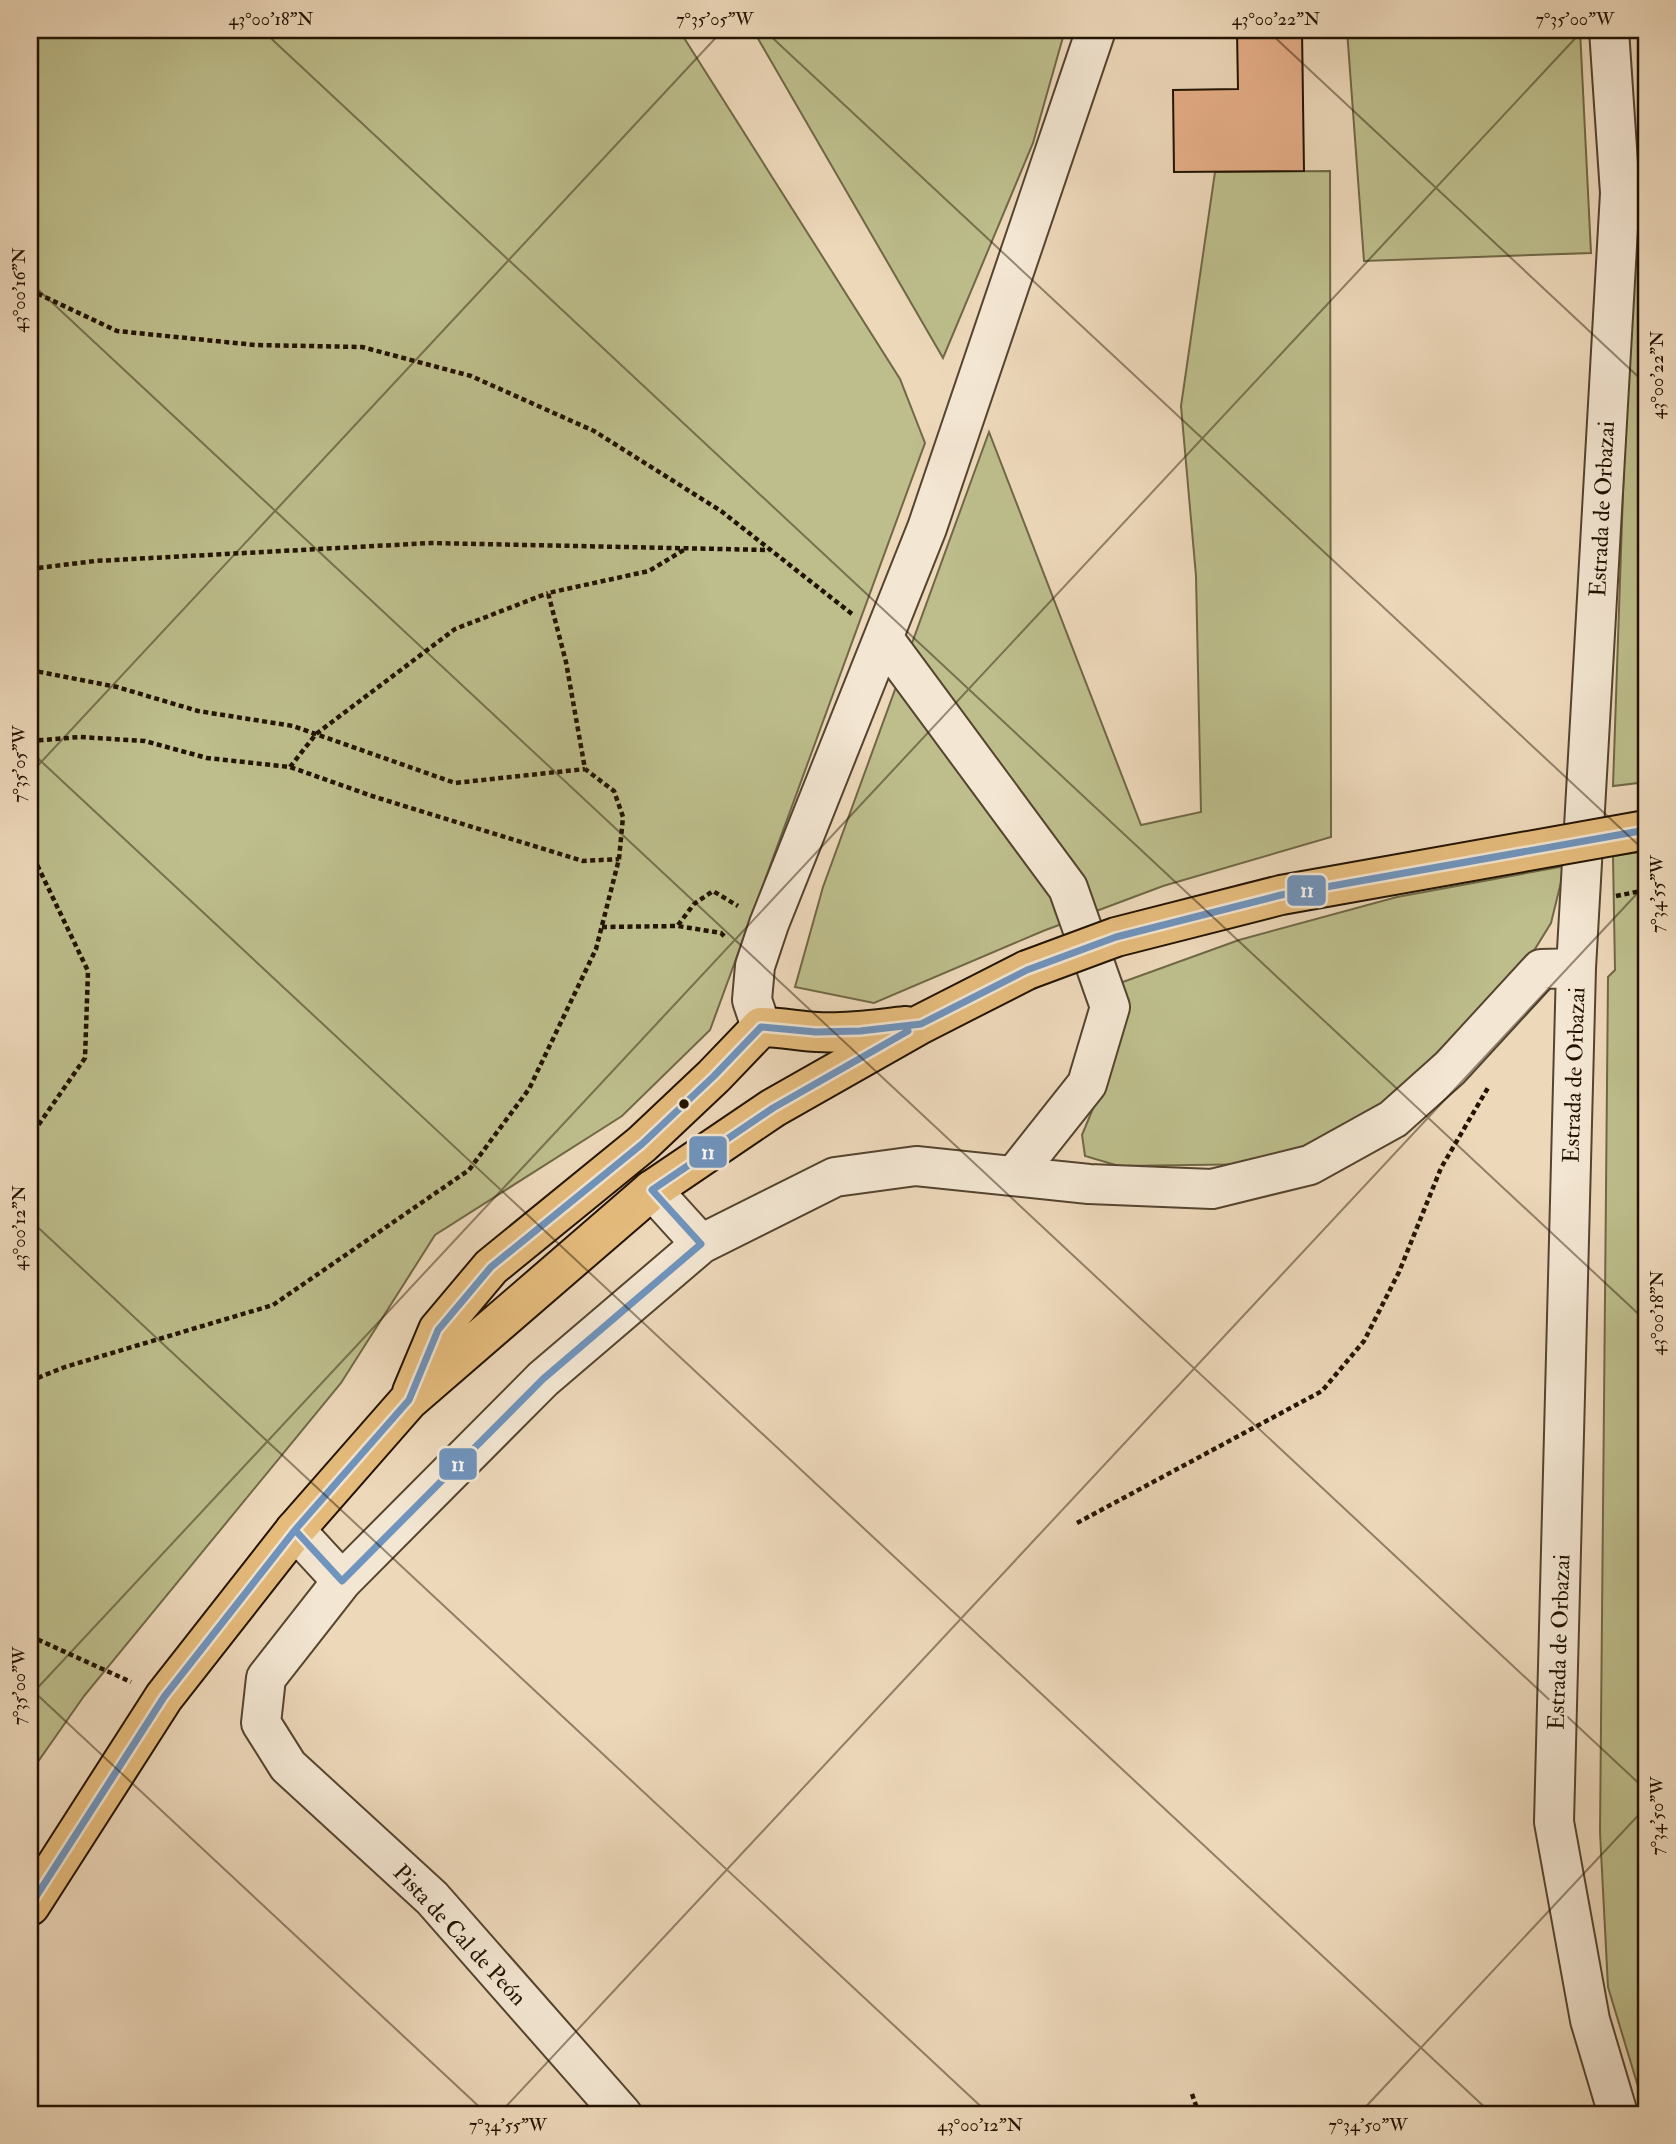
<svg xmlns="http://www.w3.org/2000/svg" width="1676" height="2144" font-family="'IM FELL Double Pica',serif">
<style>
.green{fill:#bdbe8c;stroke:#706846;stroke-width:2}
.building{fill:#e6ae88;stroke:#221301;stroke-width:2}
.lines{fill:none;stroke-linecap:round;stroke-linejoin:round}
.minor-casing{stroke:#55442f;stroke-width:42}
.highway-casing{stroke:#221301;stroke-width:42}
.path{stroke:#221301;stroke-width:4.5;stroke-dasharray:5 3.5;stroke-linecap:butt}
.minor{stroke:#f3e6d2;stroke-width:38}
.highway{stroke:#e6bc7d;stroke-width:38}
.highway-bridge-casing{stroke:#221301;stroke-width:42;stroke-linecap:butt}
.highway-bridge{stroke:#e6bc7d;stroke-width:38}
.bus-1-casing{stroke:#f3e6d2;stroke-width:12}
.bus-1{stroke:#6f94be;stroke-width:7}
.ticks{fill:none;stroke:#221301;stroke-width:2;stroke-opacity:0.45}
.bus-dot{fill:#221301;stroke:#f3e6d2;stroke-width:2.5}
.labels{text-anchor:middle;dominant-baseline:central;stroke-width:7;stroke-linejoin:round;paint-order:stroke}
.street-label{font-size:23px;fill:#221301;stroke:#f3e6d2}
.line-badge{stroke:#f3e6d2;stroke-width:2.5}
.badge-label{font-size:19px;text-anchor:middle;font-weight:bold;fill:#fff}
.neatline{fill:none;stroke:#221301;stroke-width:2.5}
.ticks-label{font-size:18px;text-anchor:middle;fill:#221301}
</style>
<rect width="100%" height="100%" fill="#edd8ba"/>
<filter id="stains"><feTurbulence type="fractalNoise" baseFrequency=".00286" numOctaves="4"/><feColorMatrix values="0 0 0 0 .2 0 0 0 0 .09 0 0 0 0 .02 0 0 0 .5 -.17"/></filter>
<radialGradient id="worn" r=".72"><stop offset=".6" stop-color="#630" stop-opacity="0"/><stop offset="1" stop-color="#630" stop-opacity=".3"/></radialGradient>
<!-- green -->
<path class="green" d="M30,30h649l221,349 25,64 -215,587 -88,86 -187,119 -94,148 -257,313 -54,77z
M753,30h312l-32,113 -90,215z
M1347,30h233l11,223 -227,8z
M1330,171l1,666 -168,49 -120,45 -169,72 -79,-16 28,-100 166,-455 152,393 60,-13 -5,-236 -15,-170 34,-234z
M1632,227h14v555l-33,4z
M1646,851v1262l-38,-126 -8,-155 8,-855 7,-7 -2,-114z
M1565,866l-14,57 -29,47 -150,146 -109,48 -144,2 -34,-10 -3,-21 31,-75 7,-77 119,-43 158,-43z"/>
<!-- building -->
<path class="building" d="M1237,30h65l2,141 -130,1 -1,-82 65,-1z"/>
<g class="lines">
<defs>
<path id="minor" d="M1609,30l11,163 -44,775 -22,854 36,198 28,94
M884,639l184,249 42,119 -23,77 -73,92
M761,1027l-9,-27 3,-34 14,-42 158,-396 169,-498
M652,1190l49,54
M295,1530l47,51
M622,2114l-190,-216 -144,-132 -27,-43 5,-45 76,-97 201,-202 158,-135 134,-67 81,-11 173,18 123,5 98,-24 83,-46 57,-51 91,-99 35,-1"/>
<path id="highway" d="M412,1392l26,-62 53,-63 151,-123 72,-68 47,-49c19,0 37,4 56,5 30,2 60,-3 89,-6
M30,1906l134,-209 131,-167 114,-130 243,-210 121,-82 148,-84 106,-54"/>
</defs>
<!-- minor casing -->
<use href="#minor" class="minor-casing"/>
<!-- highway casing -->
<use href="#highway" class="highway-casing"/>
<!-- path -->
<path class="path" d="M30,290l87,41 138,14 107,2 109,29 123,55 127,80 131,103
M30,569l65,-8 336,-18 338,7
M30,670l87,17 81,24 95,15 162,57 130,-14
M30,741l50,-4 65,4 62,17 83,9 82,29 211,65 36,-2
M290,767l26,-33 139,-105 93,-36
M30,850l58,121 -3,87 -48,69 -7,4
M1616,896l30,-6
M678,925l16,-21 19,-13 25,15
M602,927l76,-1 43,7 4,4
M30,1381l35,-14 208,-62 196,-135 60,-81 67,-140 23,-90 4,-42 -9,-26 -29,-22 -19,-107 -18,-69 101,-22 38,-23
M1077,1523l245,-132 42,-50 35,-69 42,-104 48,-82
M30,1636l101,46
M1192,2094l7,20"/>
<!-- minor -->
<use href="#minor" class="minor"/>
<!-- highway -->
<use href="#highway" class="highway"/>
<defs>
<path id="highway-bridge" d="M1027,970l89,-33 165,-42 365,-65"/>
</defs>
<!-- highway-bridge casing -->
<use href="#highway-bridge" class="highway-bridge-casing"/>
<!-- highway-bridge -->
<use href="#highway-bridge" class="highway-bridge"/>
<defs>
<path id="bus-1" d="M295,1530l47,51 201,-202 158,-135 -49,-54 121,-82 135,-77
M30,1906l134,-209 131,-167 114,-130 29,-70 53,-63 151,-123 72,-68 47,-49 55,5 44,-1 61,-7 106,-54 89,-33 165,-42 365,-65"/>
</defs>
<!-- bus-1 casing -->
<use href="#bus-1" class="bus-1-casing"/>
<!-- bus-1 -->
<use href="#bus-1" class="bus-1"/>
</g>
<!-- ticks -->
<path class="ticks" d="M262,30l1384,1291M764,30l882,822M1267,30l379,354M30,282l1616,1508M30,751l1462,1363M30,774l693,-744M30,1220l959,894M30,1688l457,426M30,1696l1553,-1666M499,2114l1147,-1230M1359,2114l287,-307"/>
<!-- markers -->
<circle class="bus-dot" cx="684" cy="1104" r="6"/>
<g class="labels">
<!-- street labels -->
<g class="street-label">
<text transform="translate(1602 509) rotate(-87)">Estrada de Orbazai</text>
<text transform="translate(1574 1075) rotate(-88)">Estrada de Orbazai</text>
<text transform="translate(1559 1642) rotate(-88)">Estrada de Orbazai</text>
<text transform="translate(460 1935) rotate(47)">Pista de Cal de Peón</text>
</g>
</g>
<g class="line-badge">
<rect x="1286" y="874" width="41" height="33" rx="7" fill="#6f94be"/>
<rect x="688" y="1135" width="40" height="34" rx="7" fill="#6f94be"/>
<rect x="438" y="1447" width="40" height="34" rx="7" fill="#6f94be"/>
</g>
<g class="badge-label">
<text x="1307" y="897">11</text>
<text x="708" y="1159">11</text>
<text x="458" y="1471">11</text>
</g>
<!-- margin -->
<rect width="1676" height="2144" fill="none" stroke="#edd8ba" stroke-width="77"/>
<rect x="38" y="38" width="1600" height="2068" class="neatline"/>
<g class="ticks-label">
<text x="271" y="25">43°00'18"N</text>
<text x="715" y="25">7°35'05"W</text>
<text x="1276" y="25">43°00'22"N</text>
<text x="1575" y="25">7°35'00"W</text>
<text transform="translate(19 290) rotate(-90)" y="6">43°00'16"N</text>
<text transform="translate(1657 375) rotate(-90)" y="6">43°00'22"N</text>
<text transform="translate(19 764) rotate(-90)" y="6">7°35'05"W</text>
<text transform="translate(1657 894) rotate(-90)" y="6">7°34'55"W</text>
<text transform="translate(19 1228) rotate(-90)" y="6">43°00'12"N</text>
<text transform="translate(1657 1313) rotate(-90)" y="6">43°00'18"N</text>
<text transform="translate(19 1686) rotate(-90)" y="6">7°35'00"W</text>
<text transform="translate(1657 1816) rotate(-90)" y="6">7°34'50"W</text>
<text x="508" y="2131">7°34'55"W</text>
<text x="980" y="2131">43°00'12"N</text>
<text x="1368" y="2131">7°34'50"W</text>
</g>
<rect width="100%" height="100%" filter="url(#stains)"/>
<rect width="100%" height="100%" fill="url(#worn)"/>
</svg>
